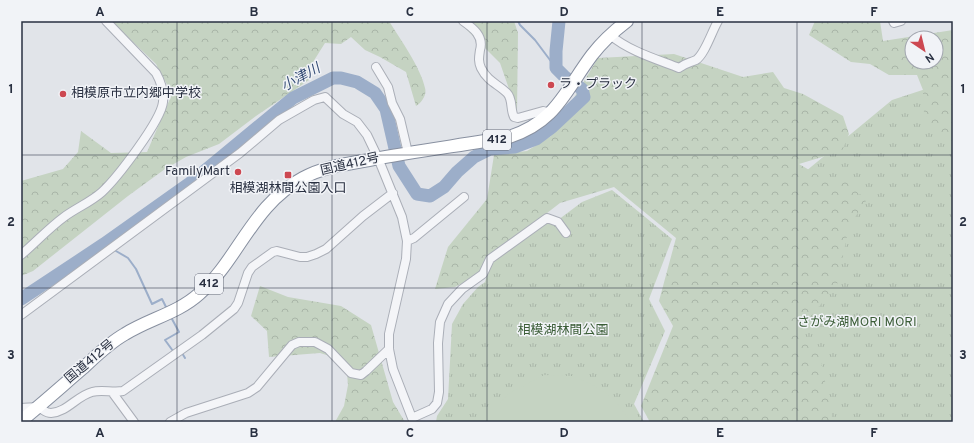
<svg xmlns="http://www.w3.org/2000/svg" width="974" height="443" font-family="Overpass,'Noto Sans JP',sans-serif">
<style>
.grass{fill:url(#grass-tufts)}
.forest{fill:url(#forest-crowns);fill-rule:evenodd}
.pitch{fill:#c5d3c2}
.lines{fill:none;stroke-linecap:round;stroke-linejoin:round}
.stream{stroke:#9caec9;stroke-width:2}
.river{stroke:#9caec9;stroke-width:13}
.minor-casing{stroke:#aaaeb7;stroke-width:10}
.highway-casing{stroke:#8890a0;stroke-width:14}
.minor{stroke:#f4f5f8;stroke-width:8}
.highway{stroke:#fff;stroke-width:12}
.grid{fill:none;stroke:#293041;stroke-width:1;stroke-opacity:0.55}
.poi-dot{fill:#cd4851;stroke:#f1f3f7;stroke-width:1.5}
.labels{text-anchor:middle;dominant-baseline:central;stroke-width:3;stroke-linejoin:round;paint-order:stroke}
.shield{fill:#f1f3f7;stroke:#656a78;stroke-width:1}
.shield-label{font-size:12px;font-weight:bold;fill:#293041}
.poi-label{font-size:13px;fill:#293041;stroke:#f1f3f7;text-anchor:start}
.street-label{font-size:13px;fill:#293041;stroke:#f1f3f7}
.park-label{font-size:13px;fill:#3b5d37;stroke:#f1f3f7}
.water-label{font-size:14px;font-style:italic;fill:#344c75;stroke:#f1f3f7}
.neatline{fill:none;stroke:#293041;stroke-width:1.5}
.grid-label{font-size:13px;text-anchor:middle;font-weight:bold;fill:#293041}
</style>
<defs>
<pattern id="grass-tufts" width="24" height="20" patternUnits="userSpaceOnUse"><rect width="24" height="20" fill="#c5d3c2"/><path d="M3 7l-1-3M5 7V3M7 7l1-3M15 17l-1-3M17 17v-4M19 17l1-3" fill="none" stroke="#a9b5a8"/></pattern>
<pattern id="forest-crowns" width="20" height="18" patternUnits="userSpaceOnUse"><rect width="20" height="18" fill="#c5d3c2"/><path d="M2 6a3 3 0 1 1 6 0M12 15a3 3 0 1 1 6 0" fill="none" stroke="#a9b5a8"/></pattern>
</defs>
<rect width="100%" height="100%" fill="#e1e4e9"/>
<!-- grass -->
<path class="grass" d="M953,80v342h-218l59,-241 98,-81z
M612,190l60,49 -23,60 16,32 -31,73 10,18h-208l1,-6 11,-17 4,-75 11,-20 15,-17 7,-5 7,-22 52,-37h10l28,-21z"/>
<!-- forest -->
<path class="forest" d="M111,21h278c11,18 32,47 36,67 2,7 -3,14 -9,18l-10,-34 -26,-15 -15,-7 -14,-13 -10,7 -16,-1 -17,27 1,10 -53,36 -37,28 -33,13 -21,12 -37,27 -95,75 -12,5v-95l42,-12 15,-17 3,-21 30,22 36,-1 25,-58 -16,-30z
M458,21h56l4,12 -1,79 -17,-49z
M815,21h65l3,20 70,-11v119l-18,-16 -11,-20 -1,-23 -6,-15h-28l-19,-11 -19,-2 -42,-27zM912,38h24v24h-24z
M674,54l69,23 30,-5 11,16 19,6 40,22 6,18 -7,17 -43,13 24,14 24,4 19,19 -17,25 -12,59 -42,50 23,10 15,77h-183l-9,-16 32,-80 -14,-25 17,-63 -62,-51 -54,16 -71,55 -5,14 -29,15 -20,2 13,-42 39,-48 7,-44 33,-4 24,-15 47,-78z
M260,286l28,11 53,9 30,19 22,77 12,20h-70l9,-16 4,-21 -2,-24 -26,-8 -51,4 -2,-26 -16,-15z"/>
<!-- pitch -->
<path class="pitch" d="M544,375l28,1 19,8 21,13 17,22 1,3h-144l12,-18 12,-11z"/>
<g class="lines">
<!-- stream -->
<path class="stream" d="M518,21l2,4 15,15 21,28
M104,244l3,1
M116,251l12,7 8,11 16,35 10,-5 4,8
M172,319l7,13 -14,8 8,11
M182,353l3,5"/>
<!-- river -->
<path class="river" d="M21,299l83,-55 86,-61 103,-85 40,-20h8l16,4 18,11 11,16 13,57 18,28 13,2 14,-9 13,-15 17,-15 16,-8 25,-2 21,-8 16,-12 32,-30 -2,-8 -17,-12 -9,-9v-17l3,-30"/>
<defs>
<path id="minor" d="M463,21c10,7 21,15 17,29 -1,7 -2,11 1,18 7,14 17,16 26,25 6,6 3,16 7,24l4,1 25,-7 8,2
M893,21l1,2 7,-2
M610,35c19,16 46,24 69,33 6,-5 10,-5 17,-8 9,-6 16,-29 22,-39
M376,67l12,20 4,16 8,16 8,34
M407,241l7,-3 50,-41
M21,255c14,-12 28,-27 43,-38 12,-9 27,-15 38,-25 15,-14 59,-71 61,-90 1,-10 -2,-20 -7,-29l-50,-52
M21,315l219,-162 39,-33 35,-20 11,-3 18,17 14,8 10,13 11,23 24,59 5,24 -1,18 -17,75v15l4,20 19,49 20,-9 5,-6 2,-11 -1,-49 2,-21 8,-18 14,-15 21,-15 7,-15 57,-41 11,4 8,11
M112,392l22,30
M21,408c5,0 11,-1 16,-1 5,1 8,6 14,6 16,-1 26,-17 41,-21 10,-3 20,1 31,-1l79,-56 32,-26 4,-6 10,-30 4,-6 21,-15 4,-1 23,6h7l9,-3 10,-5 37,-33 30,-23
M170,422l16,-9 62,-20 9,-6 35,-42 7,-3h16l13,7 23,24 10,2 5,-4 23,-22"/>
<path id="highway" d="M21,421c21,-17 41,-35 62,-53 13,-12 26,-25 42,-34 24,-15 53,-21 74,-40 40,-35 53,-89 104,-116 20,-11 43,-14 66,-18 47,-9 94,-15 140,-23 47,-15 56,-46 83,-82 10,-13 22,-24 35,-34"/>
</defs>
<!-- minor casing -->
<use href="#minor" class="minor-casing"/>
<!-- highway casing -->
<use href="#highway" class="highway-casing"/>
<!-- minor -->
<use href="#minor" class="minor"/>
<!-- highway -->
<use href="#highway" class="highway"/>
</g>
<!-- grid -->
<path class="grid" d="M177,21v401M332,21v401M487,21v401M642,21v401M797,21v401M21,155h932M21,288h932"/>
<!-- markers -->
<g class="poi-dot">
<circle cx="551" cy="85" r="4"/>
<circle cx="63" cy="94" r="4"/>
<circle cx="238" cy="172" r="4"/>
<rect x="284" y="171" width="8" height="8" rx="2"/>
</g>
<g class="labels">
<!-- shield labels -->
<g class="shield">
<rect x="483" y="130" width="28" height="20" rx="3"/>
<rect x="195" y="274" width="28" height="20" rx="3"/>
</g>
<g class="shield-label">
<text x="497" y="140">412</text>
<text x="209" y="284">412</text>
</g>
<!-- poi labels -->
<g class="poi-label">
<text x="559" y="85">ラ・プラック</text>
<text x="71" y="94">相模原市立内郷中学校</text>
<text x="230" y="172" text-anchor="end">FamilyMart</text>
<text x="288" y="189" text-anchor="middle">相模湖林間公園入口</text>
</g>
<!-- street labels -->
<g class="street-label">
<text transform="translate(350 165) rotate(-13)">国道412号</text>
<text transform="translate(90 362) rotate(-40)">国道412号</text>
</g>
<!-- park labels -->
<g class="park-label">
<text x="857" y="323">さがみ湖MORI MORI</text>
<text x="563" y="331">相模湖林間公園</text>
</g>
<!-- water labels -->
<g class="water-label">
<text transform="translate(301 78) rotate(-29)">小津川</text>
</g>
</g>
<!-- border -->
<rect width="974" height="443" fill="none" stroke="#f1f3f7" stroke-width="44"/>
<!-- north arrow -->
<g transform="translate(924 50) rotate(145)"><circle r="19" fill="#f1f3f7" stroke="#a1a5ae"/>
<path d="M0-3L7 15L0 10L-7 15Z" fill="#cd4851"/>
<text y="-6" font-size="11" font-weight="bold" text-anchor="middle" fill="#293041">N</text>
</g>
<rect x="22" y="22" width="930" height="399" class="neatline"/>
<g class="grid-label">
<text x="100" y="16">A</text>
<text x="254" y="16">B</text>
<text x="410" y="16">C</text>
<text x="564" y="16">D</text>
<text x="720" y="16">E</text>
<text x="874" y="16">F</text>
<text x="11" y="93">1</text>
<text x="963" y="93">1</text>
<text x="11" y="226">2</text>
<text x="963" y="226">2</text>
<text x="11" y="359">3</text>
<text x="963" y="359">3</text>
<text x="100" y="437">A</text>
<text x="254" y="437">B</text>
<text x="410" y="437">C</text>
<text x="564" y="437">D</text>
<text x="720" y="437">E</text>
<text x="874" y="437">F</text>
</g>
</svg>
